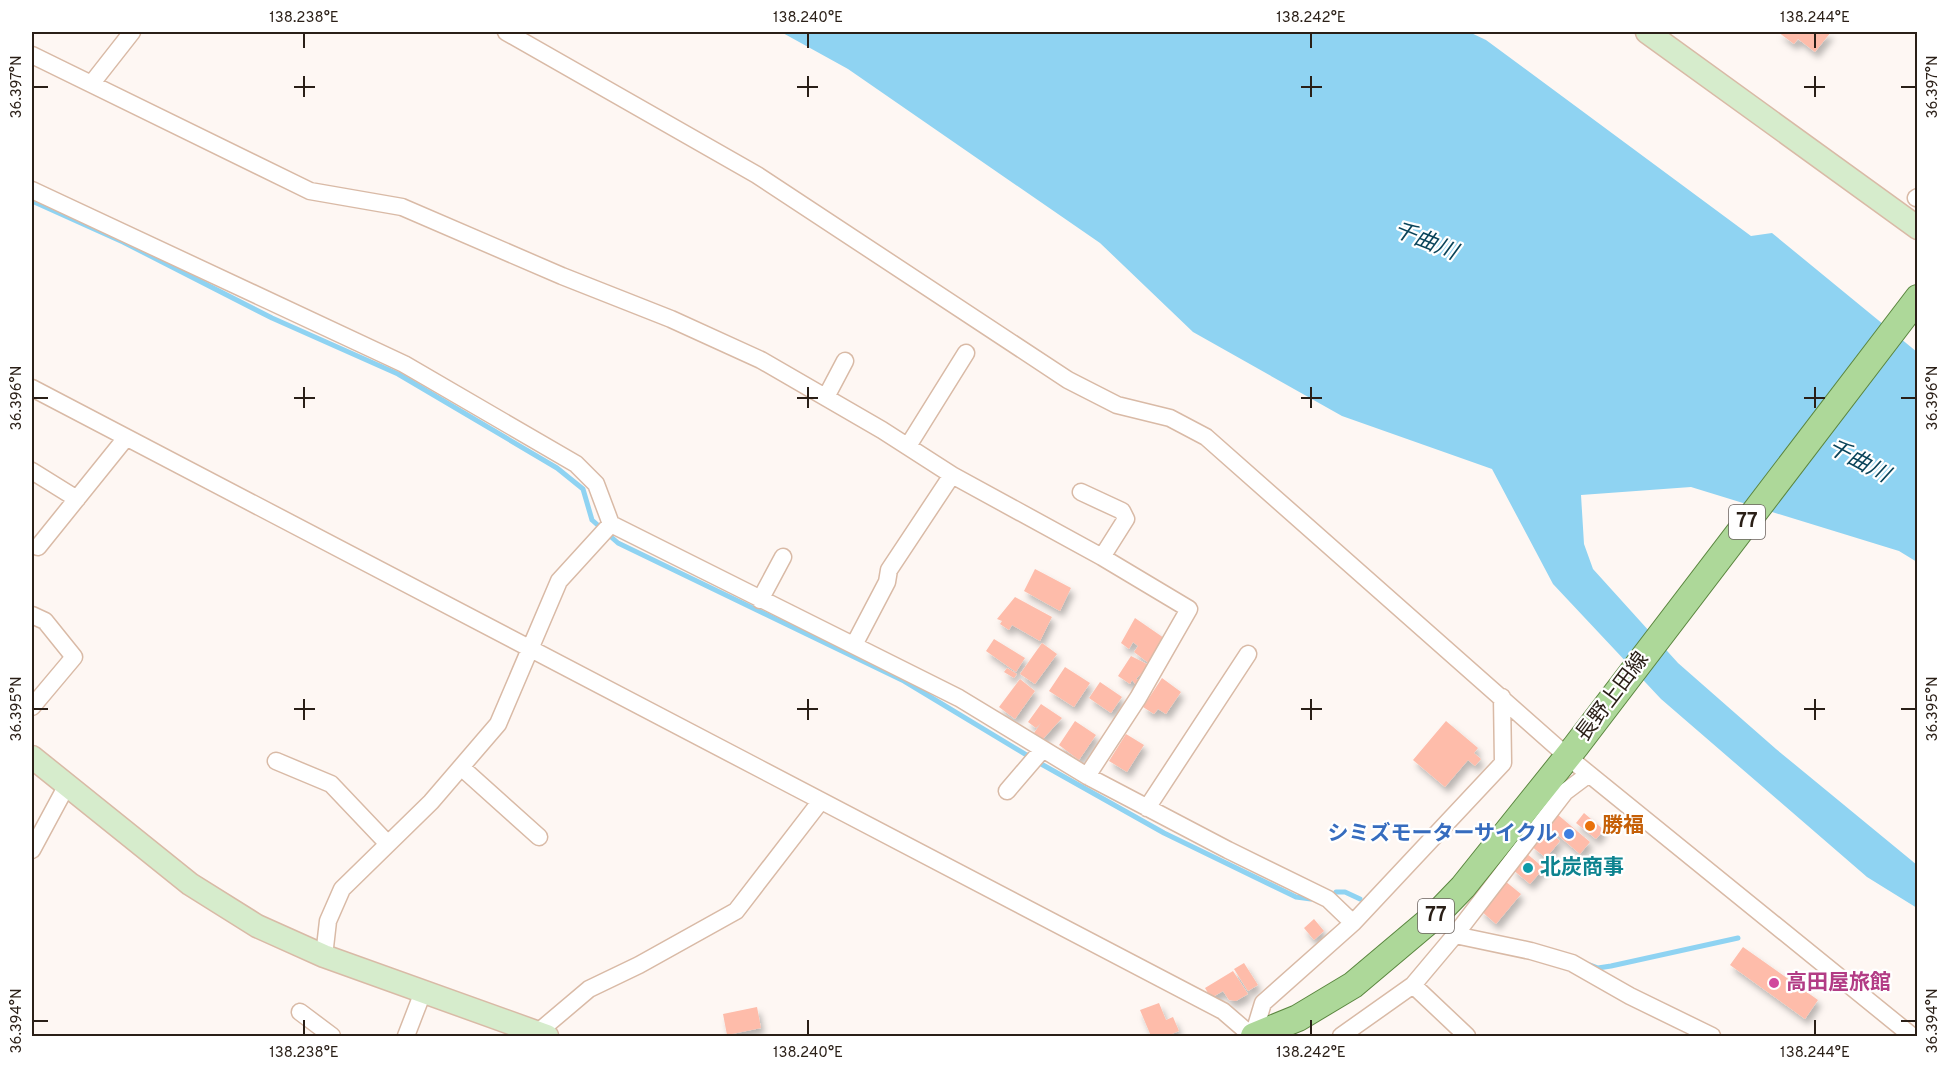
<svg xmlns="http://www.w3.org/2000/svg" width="1949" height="1068" font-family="Overpass,'Noto Sans JP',sans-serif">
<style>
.water{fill:#8fd3f2}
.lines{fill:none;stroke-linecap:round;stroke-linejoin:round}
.stream{stroke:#8fd3f2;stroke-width:5}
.building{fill:#febcaa;filter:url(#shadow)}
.street-casing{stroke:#d9baa6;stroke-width:19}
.secondary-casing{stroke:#d9baa6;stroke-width:25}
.primary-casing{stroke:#5b863f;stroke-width:28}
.street{stroke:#fff;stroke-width:16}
.secondary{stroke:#d6eccc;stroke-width:22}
.primary{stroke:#add899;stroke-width:26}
.ticks{fill:none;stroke:#2a1f17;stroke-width:2}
.food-dot{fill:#e8710a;stroke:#fff;stroke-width:2}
.shop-dot{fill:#3f7fe0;stroke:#fff;stroke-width:2}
.culture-dot{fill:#0f9aa8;stroke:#fff;stroke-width:2}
.hotel-dot{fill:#d1479c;stroke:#fff;stroke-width:2}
.labels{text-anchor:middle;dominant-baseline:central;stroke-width:4.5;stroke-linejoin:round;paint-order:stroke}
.shield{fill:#fff;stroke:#6a625d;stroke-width:1.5}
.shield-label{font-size:20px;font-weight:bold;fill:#2a1f17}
.street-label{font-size:21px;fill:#2a1f17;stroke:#fff}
.food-label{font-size:21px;font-weight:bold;fill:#c56008;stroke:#fff;text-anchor:start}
.shop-label{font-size:21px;font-weight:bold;fill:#366cbe;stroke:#fff;text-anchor:end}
.culture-label{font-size:21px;font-weight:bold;fill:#0d838f;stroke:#fff;text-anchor:start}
.hotel-label{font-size:21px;font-weight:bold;fill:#b23c85;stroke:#fff;text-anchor:start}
.water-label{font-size:22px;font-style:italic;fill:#0a445a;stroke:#fff}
.neatline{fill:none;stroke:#2a1f17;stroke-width:2}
.ticks-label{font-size:15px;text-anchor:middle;fill:#2a1f17}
</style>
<defs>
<filter id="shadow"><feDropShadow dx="3.5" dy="6" stdDeviation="3" flood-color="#0004"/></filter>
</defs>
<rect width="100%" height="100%" fill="#fef7f3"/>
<!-- water -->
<path class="water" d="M781,32h688l17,8 265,196 21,-3 145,119v210l-18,-11 -208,-64 -110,8 3,49 9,25 85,94 98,86 141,116v43l-50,-31 -206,-178 -108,-115 -61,-115 -150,-53 -149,-84 -93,-89 -252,-174z"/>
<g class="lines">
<!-- stream -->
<path class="stream" d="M32,201l91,41 149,76 126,56 159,94 26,21 9,31 26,23 286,138 139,84 121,68 132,64 15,2
M1336,892h9l15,7
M1590,965l8,3 13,-2 127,-28"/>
</g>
<!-- building -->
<path class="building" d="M1778,32h53l-16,20 -17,-13 -4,5z
M1035,569l36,19 -11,23 -36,-20z
M1015,597l37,20 -12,24 -28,-16 -3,5 -9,-6 2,-3 -5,-2z
M1135,618l29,20 -14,26 -16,-12 4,-6 -5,-4 -4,7 -8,-6z
M994,639l31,19 -9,14 -30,-21z
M1042,643l15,11 -22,30 -15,-10z
M1131,656l18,9 -13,14 4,2 -3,5 -5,-6 -2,4 -12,-8z
M1065,667l25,16 -16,24 -25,-16z
M1007,668l10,6 -3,4 -10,-6z
M1162,678l19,14 -15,22 -8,-5 -4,5 -11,-7z
M1020,679l15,12 -20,28 -16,-12z
M1100,682l22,15 -11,16 -22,-15z
M1041,704l21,14 -19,21 -9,-6 7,-10 -5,5 -8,-6z
M1075,721l21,14 -17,25 -20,-15z
M1446,721l32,27 -4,5 7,6 -6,7 -7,-6 -23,27 -32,-27z
M1126,734l18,11 -17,27 -18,-11z
M1584,813l20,17 -8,9 -20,-16z
M1557,814l33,28 -10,12 -33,-28z
M1546,829l14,12 -14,17 -15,-12z
M1526,853l18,15 -14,16 -18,-15z
M1505,881l16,13 -25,30 -16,-14z
M1314,919l10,12 -10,9 -10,-12z
M1743,947l75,53 -13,19 -75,-54z
M1244,963l14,22 -10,6 -14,-22z
M1233,971l15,23 -12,7 -7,-1 -6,-9 -12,7 -6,-10z
M1159,1003l7,17 7,-3 6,14 -12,5h-16l-11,-26z
M757,1007l4,21 -34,7 -4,-21z"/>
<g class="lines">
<defs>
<path id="street" d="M506,32l251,143 311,205 49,25 53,13 36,19 362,320 344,279
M32,55l278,136 92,16 160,69 109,43 90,41 121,70 70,45 150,82 87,52 -51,89 -51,78
M92,83l40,-51
M32,190l372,174 172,100 20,20 15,40 348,174 128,78 141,74 100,49 25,24
M1916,198l2,-1
M32,388l1191,623 29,25
M826,397l19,-36
M908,446l58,-93
M32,471l45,28
M1081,492l41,19 4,8 -24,38
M38,547l87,-108
M760,600l23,-43
M32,615l13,6 29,36 -42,50
M855,643l32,-61 2,-12 63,-95
M276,761l55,23 57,60
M461,767l78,70
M1007,791l36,-42
M1147,808l101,-154
M32,850l35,-65
M1455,935l76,16 41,12 58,33 82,40
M324,956l4,-35 14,-32 89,-87 67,-78 61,-143 52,-57
M1413,985l54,51
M300,1012l32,24
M537,1033l52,-44 50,-24 97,-54 84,-109
M406,1036l17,-44
M1253,1036l10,-33 90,-80 150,-160 -1,-66
M1341,1036l72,-51 42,-50 110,-143 24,-18"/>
<path id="secondary" d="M1647,32l271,196
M32,757l158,127 67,42 67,30 223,80"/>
<path id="primary" d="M1254,1036l44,-18 55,-33 83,-70 27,-28 113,-141 342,-448"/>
</defs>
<!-- street casing -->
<use href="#street" class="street-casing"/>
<!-- secondary casing -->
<use href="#secondary" class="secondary-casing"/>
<!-- primary casing -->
<use href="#primary" class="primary-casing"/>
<!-- street -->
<use href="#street" class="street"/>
<!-- secondary -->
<use href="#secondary" class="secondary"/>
<!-- primary -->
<use href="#primary" class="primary"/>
</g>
<!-- ticks -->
<path class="ticks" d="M304,33v15M808,33v15M1311,33v15M1815,33v15M304,76v21M808,76v21M1311,76v21M1815,76v21M33,87h15M294,87h21M797,87h21M1301,87h21M1804,87h21M1901,87h15M304,387v21M808,387v21M1311,387v21M1815,387v21M33,398h15M294,398h21M797,398h21M1301,398h21M1804,398h21M1901,398h15M304,699v21M808,699v21M1311,699v21M1815,699v21M33,709h15M294,709h21M797,709h21M1301,709h21M1804,709h21M1901,709h15M304,1020v15M808,1020v15M1311,1020v15M1815,1020v15M33,1021h15M1901,1021h15"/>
<!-- markers -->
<circle class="food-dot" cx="1590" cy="826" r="6"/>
<circle class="shop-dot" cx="1569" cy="834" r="6"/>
<circle class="culture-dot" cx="1528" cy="868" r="6"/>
<circle class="hotel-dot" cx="1774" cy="983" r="6"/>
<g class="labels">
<!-- shield labels -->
<g class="shield">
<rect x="1729" y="505" width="36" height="34" rx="4.5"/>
<rect x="1418" y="899" width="36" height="34" rx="4.5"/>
</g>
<g class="shield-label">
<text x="1747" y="522">77</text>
<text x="1436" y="916">77</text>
</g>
<!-- street labels -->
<g class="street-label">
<text transform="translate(1613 697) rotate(-53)">長野上田線</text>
</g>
<!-- food labels -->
<g class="food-label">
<text x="1602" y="826">勝福</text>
</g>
<!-- shop labels -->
<g class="shop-label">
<text x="1557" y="834">シミズモーターサイクル</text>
</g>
<!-- culture labels -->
<g class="culture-label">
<text x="1540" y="868">北炭商事</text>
</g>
<!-- hotel labels -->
<g class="hotel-label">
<text x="1786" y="983">高田屋旅館</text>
</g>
<!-- water labels -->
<g class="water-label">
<text transform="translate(1425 242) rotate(22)">千曲川</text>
<text transform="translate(1858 462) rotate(28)">千曲川</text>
</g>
</g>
<!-- border -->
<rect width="1949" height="1068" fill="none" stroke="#ffffff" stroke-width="66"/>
<rect x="33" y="33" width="1883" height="1002" class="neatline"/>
<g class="ticks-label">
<text x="304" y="22">138.238°E</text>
<text x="808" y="22">138.240°E</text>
<text x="1311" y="22">138.242°E</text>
<text x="1815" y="22">138.244°E</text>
<text transform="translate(16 87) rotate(-90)" y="5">36.397°N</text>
<text transform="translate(1932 87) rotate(-90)" y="5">36.397°N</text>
<text transform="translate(16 398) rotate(-90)" y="5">36.396°N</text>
<text transform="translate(1932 398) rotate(-90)" y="5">36.396°N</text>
<text transform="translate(16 709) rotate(-90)" y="5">36.395°N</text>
<text transform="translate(1932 709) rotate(-90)" y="5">36.395°N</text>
<text transform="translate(16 1021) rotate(-90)" y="5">36.394°N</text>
<text transform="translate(1932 1021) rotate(-90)" y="5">36.394°N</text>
<text x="304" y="1057">138.238°E</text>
<text x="808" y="1057">138.240°E</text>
<text x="1311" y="1057">138.242°E</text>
<text x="1815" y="1057">138.244°E</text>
</g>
</svg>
